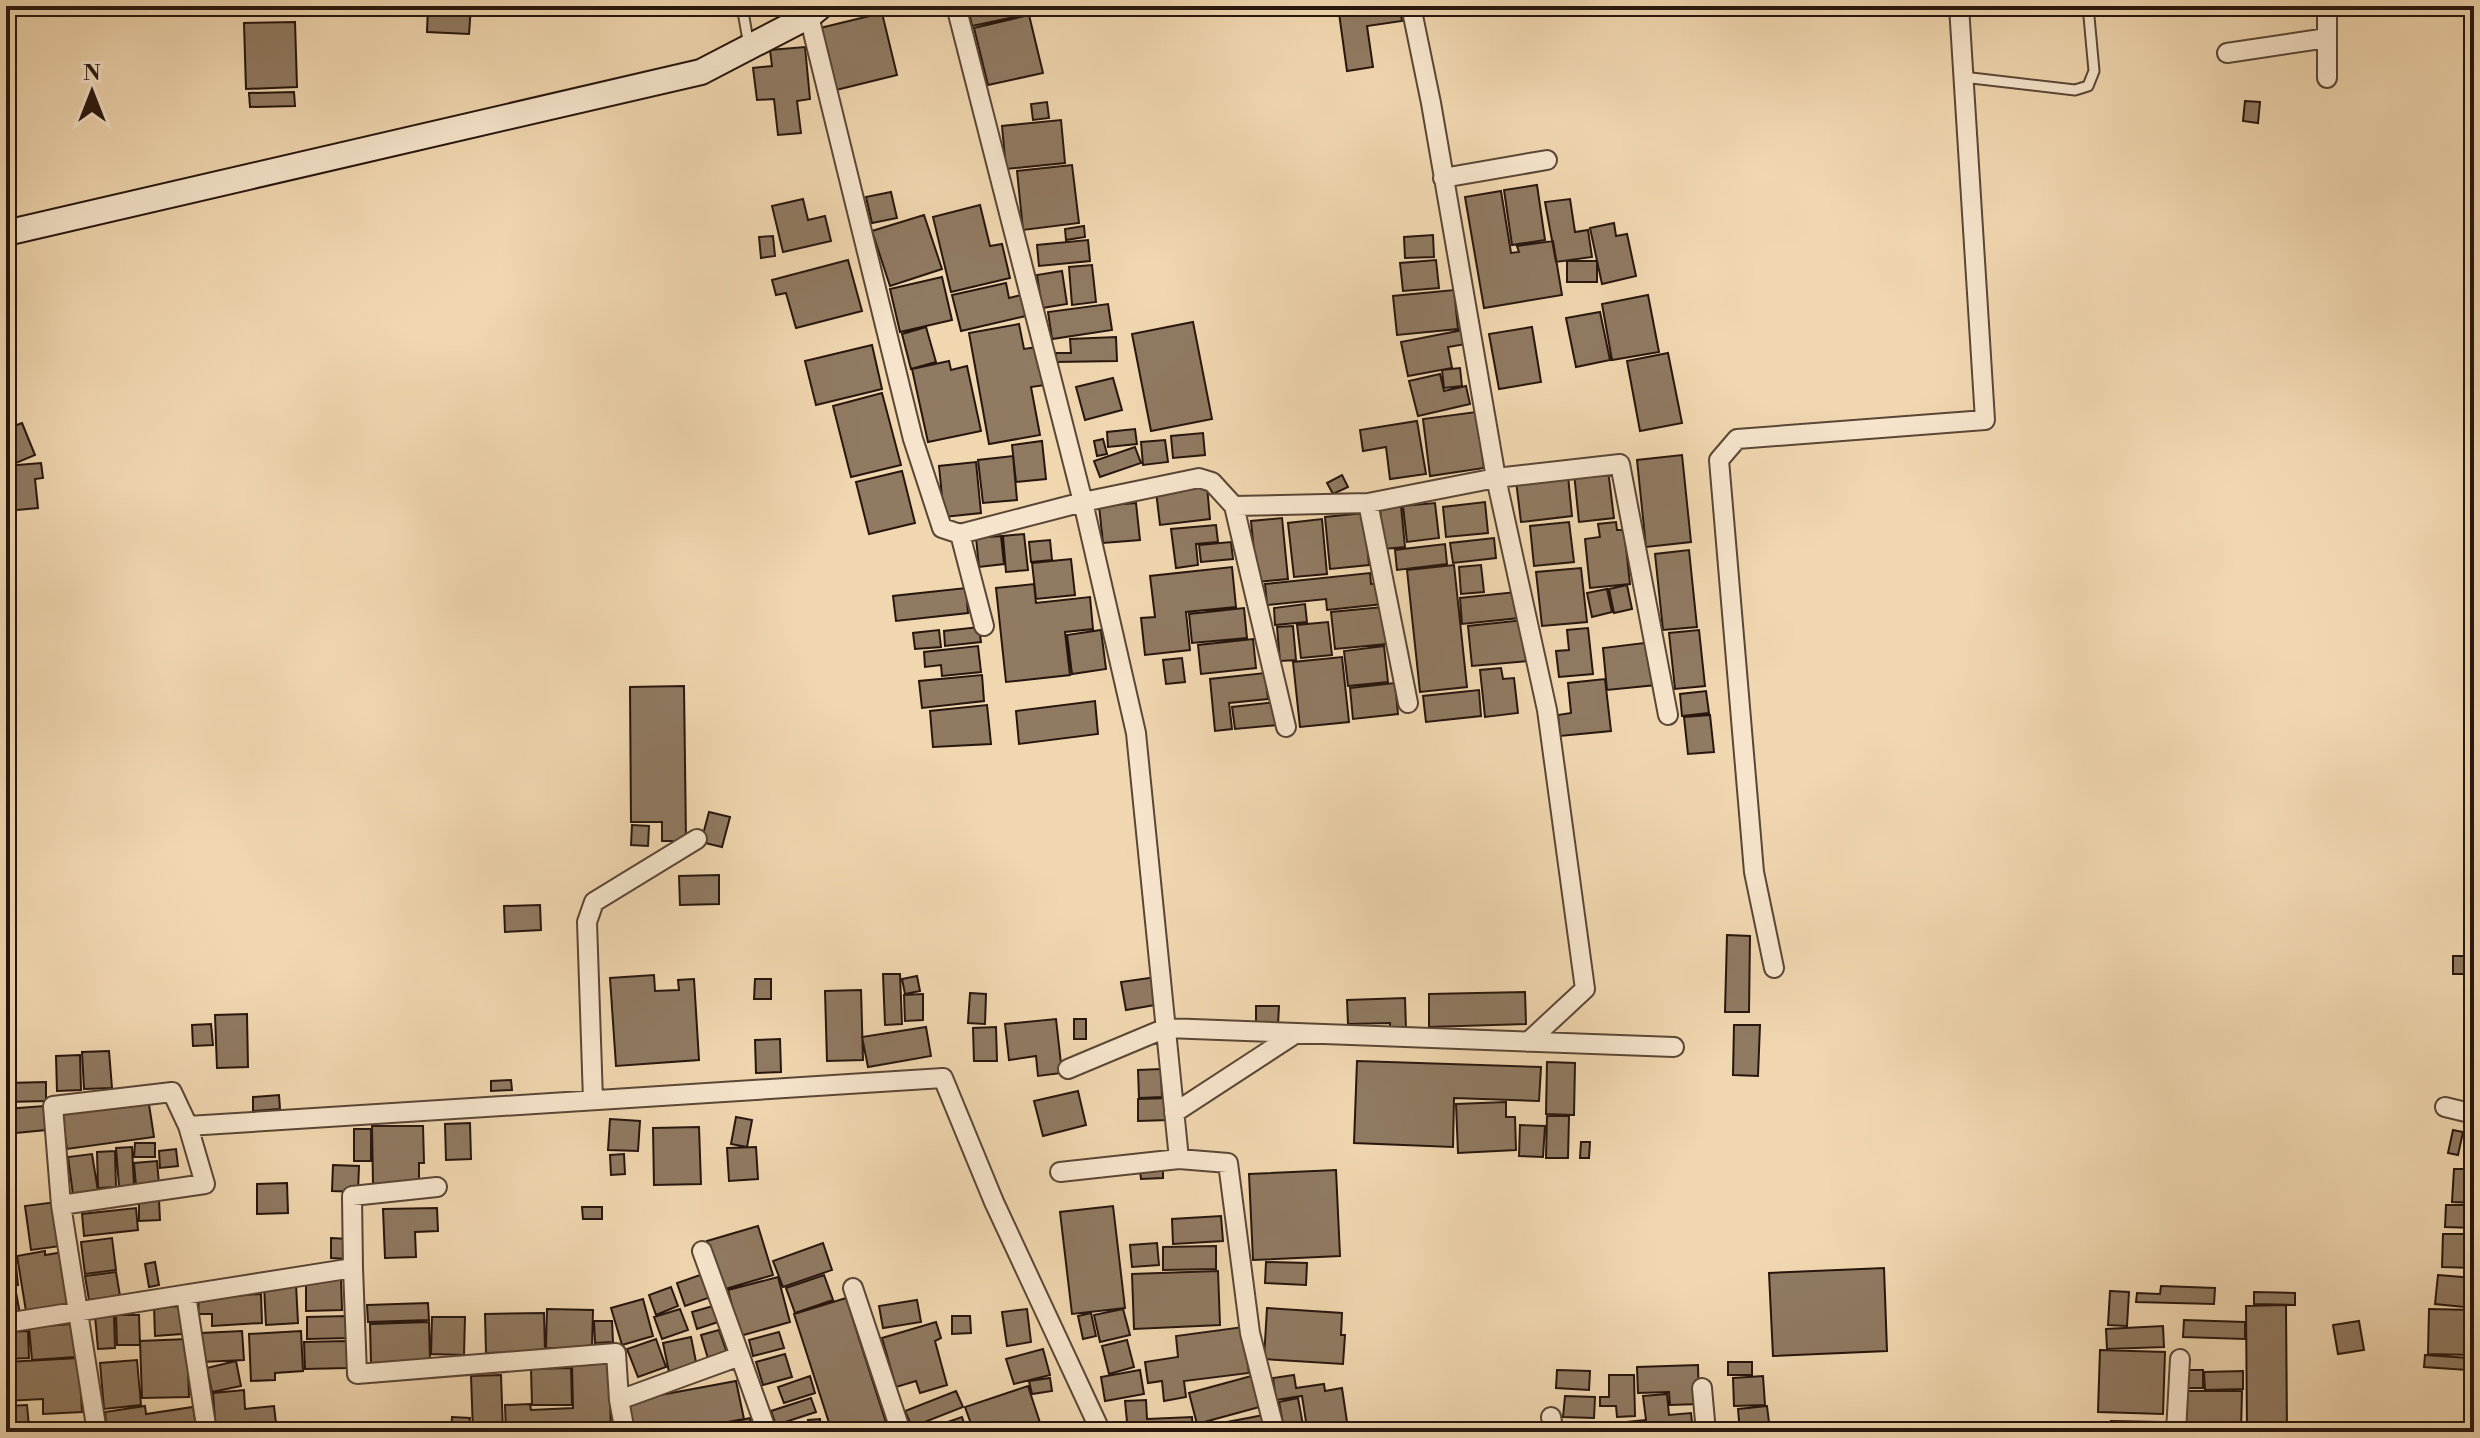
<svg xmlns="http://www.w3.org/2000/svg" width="2480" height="1438" font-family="'Libre Bodoni',serif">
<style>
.building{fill:#907a62;stroke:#27160e;stroke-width:2}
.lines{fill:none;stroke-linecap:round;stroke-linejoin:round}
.lane-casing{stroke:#5a4636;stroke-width:13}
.street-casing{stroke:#5a4636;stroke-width:22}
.secondary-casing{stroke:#27160e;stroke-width:28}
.lane{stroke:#f6e5cc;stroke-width:9}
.street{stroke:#f6e5cc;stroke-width:18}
.secondary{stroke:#f6e5cc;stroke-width:24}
</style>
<rect width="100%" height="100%" fill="#f1d7b0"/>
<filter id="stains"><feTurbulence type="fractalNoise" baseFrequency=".0025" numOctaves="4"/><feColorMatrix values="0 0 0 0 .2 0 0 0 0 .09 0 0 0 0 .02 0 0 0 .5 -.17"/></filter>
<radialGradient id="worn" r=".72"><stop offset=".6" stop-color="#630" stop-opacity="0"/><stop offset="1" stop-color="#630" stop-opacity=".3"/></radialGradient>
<!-- building -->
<path class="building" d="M428,6h43l-2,28 -42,-2z
M968,6h49l2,10 -47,10z
M1153,6h84l-84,5z
M1338,6h62l2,15 -35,5 6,41 -26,4z
M882,13l15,62 -61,15 -16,-62z
M1029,15l14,58 -55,12 -14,-57z
M295,22l2,65 -51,2 -2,-66z
M805,47l5,52 -13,2 4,32 -23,2 -4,-36 -17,1 -4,-32 19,-2 -2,-16z
M294,92l1,14 -45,1 -1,-14z
M2245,101l15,1 -2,21 -15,-2z
M1047,102l2,16 -16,2 -2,-16z
M1061,120l4,43 -59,6 -4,-43z
M1072,165l7,58 -56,7 -6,-59z
M1537,185l8,55 -33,5 -8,-55z
M1501,191l10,62 8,-1 -2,-6 36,-5 9,54 -78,13 -19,-111z
M891,192l6,26 -25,5 -6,-26z
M803,199l5,21 17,-4 6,25 -48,11 -11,-46z
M1570,199l5,33 13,-2 4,27 -36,5 -11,-60z
M980,205l10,41 12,-2 8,34 -59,14 -18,-75z
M924,215l18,54 -52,17 -18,-55z
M1614,223l2,13 11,-2 9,42 -34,8 -12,-56z
M1084,226l1,11 -19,3 -1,-11z
M1433,235l1,22 -29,1 -1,-21z
M773,236l2,20 -14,2 -2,-21z
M1088,240l2,21 -51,5 -2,-21z
M848,260l14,51 -66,17 -10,-35 -10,2 -4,-15z
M1436,260l3,28 -36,3 -3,-28z
M1567,261h30v21h-30z
M1092,265l4,37 -24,3 -3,-38z
M1062,271l5,33 -25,4 -5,-33z
M942,277l10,43 -52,12 -10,-43z
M1006,283l3,15 12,-3 5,21 -65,15 -9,-36z
M1454,290l4,39 -61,6 -4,-39z
M1648,295l11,57 -47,8 -10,-56z
M1108,304l4,26 -60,9 -4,-27z
M1600,312l10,48 -34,7 -10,-49z
M1193,322l19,97 -61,12 -19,-97z
M1019,324l5,25 14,-2 7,38 -14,2 9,48 -51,9 -20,-111z
M926,327l10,35 -25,7 -9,-35z
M1532,327l9,55 -42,7 -10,-55z
M1463,330l3,14 -18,3 4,21 -44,8 -7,-34z
M1116,337l1,24 -61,1v-9h15l-1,-14z
M872,345l10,44 -66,16 -11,-44z
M1668,353l14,70 -42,8 -13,-70z
M949,361l2,9 16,-4 14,65 -53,11 -16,-73z
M1460,368l2,18 -18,2 -2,-18z
M1440,374l4,17 22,-5 4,18 -52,12 -9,-35z
M1113,378l9,32 -37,10 -9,-33z
M882,393l19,72 -50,12 -18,-71z
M1476,412l8,56 -54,8 -7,-57z
M1417,421l9,53 -36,5 -4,-32 -23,4 -3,-21z
M22,423l13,32 -19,8 -10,-26v-8z
M1135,429l2,15 -29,3 -1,-15z
M1203,433l2,22 -32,3 -2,-22z
M1103,439l4,15 -10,2 -3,-15z
M1165,440l3,22 -25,3 -2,-23z
M1042,441l4,38 -30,3 -4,-37z
M1135,447l6,16 -41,14 -6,-16z
M1682,455l9,87 -45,5 -9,-87z
M1013,456l4,44 -34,3 -5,-43z
M976,462l5,51 -37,4 -5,-51z
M41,463l2,15 -8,1 3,29 -32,3v-45z
M1608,470l6,48 -35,4 -5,-49z
M902,471l13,52 -46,11 -13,-52z
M1342,475l6,12 -15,7 -6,-11z
M1568,476l4,40 -51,6 -5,-41z
M1207,486l3,33 -50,6 -4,-34z
M1485,502l3,31 -42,4 -3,-30z
M1136,503l4,37 -37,3 -4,-37z
M1435,503l4,35 -32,4 -4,-36z
M1401,506l4,41 -21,2 -4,-40z
M1364,513l5,52 -39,4 -5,-52z
M1282,518l6,61 -31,3 -6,-61z
M1322,519l5,55 -33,3 -6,-54z
M1569,522l5,40 -40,4 -4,-40z
M1616,522l1,8h7l6,54 -40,4 -5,-49 15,-2 -2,-13z
M1216,525l2,17 -22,2 2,21 -22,3 -5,-39z
M1024,534l4,36 -22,2 -3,-36z
M1001,536l3,28 -25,3 -3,-29z
M1494,538l2,20 -43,5 -3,-20z
M1050,540l2,20 -21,2 -2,-20z
M1231,542l2,17 -32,3 -2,-17z
M1445,544l2,20 -50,6 -2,-20z
M1689,550l8,77 -34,3 -8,-76z
M1071,559l4,36 -39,4 -4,-36z
M1454,565l13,122 -47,5 -13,-122z
M1481,565l3,27 -23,2 -2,-27z
M1232,567l4,40 -50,5 4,38 -45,5 -4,-37 14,-1 -5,-41z
M1581,568l6,54 -45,4 -6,-54z
M1370,573l1,11 10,-1 2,21 -56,6 -1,-11 -59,6 -2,-21z
M1034,584l2,19 54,-6 3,32 -28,3 5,43 -64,7 -10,-94z
M1627,585l5,24 -18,4 -5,-24z
M966,588l2,25 -72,8 -3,-25z
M1607,589l5,23 -20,5 -5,-24z
M1516,592l3,26 -57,6 -2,-26z
M1305,604l2,18 -32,3 -1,-17z
M1383,607l4,37 -52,5 -4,-37z
M1244,608l3,30 -55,5 -3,-29z
M1524,620l4,41 -56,5 -4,-40z
M1328,622l4,33 -31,3 -4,-33z
M1293,626l3,34 -16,1 -3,-34z
M979,627l2,15 -36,4 -1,-15z
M1588,628l5,46 -34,3 -3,-26 13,-1 -2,-20z
M939,630l2,17 -26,2 -2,-16z
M1101,630l5,39 -34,5 -5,-39z
M1699,630l6,56 -30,3 -6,-56z
M1253,639l3,29 -55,6 -3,-29z
M1652,642l4,43 -49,5 -4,-42z
M978,646l3,26 -39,4 -1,-11 -16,2 -1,-15z
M1384,646l4,36 -40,4 -4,-35z
M1342,657l7,65 -49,5 -7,-65z
M1182,658l3,24 -19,2 -3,-24z
M1501,668l2,11 11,-1 4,35 -33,4 -5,-47z
M1265,673l3,26 -39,4 3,26 -17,2 -5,-52z
M982,675l2,26 -62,7 -3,-27z
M1605,679l6,52 -51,5 -2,-21 13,-2 -3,-30z
M1395,683l3,31 -45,5 -3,-31z
M684,686l2,155h-24v-19h-31l-1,-135z
M1479,690l2,26 -55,6 -3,-26z
M1706,691l3,22 -27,3 -2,-22z
M1095,701l3,33 -79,10 -3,-33z
M1276,702l2,23 -43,4 -3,-22z
M987,705l4,39 -58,3 -3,-36z
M1710,715l4,37 -26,2 -4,-37z
M709,812l21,5 -8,30 -21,-5z
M632,825l17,1 -1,20 -17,-1z
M719,875v29l-39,1 -1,-29z
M540,905l1,25 -36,2 -1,-26z
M1727,935l23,1 -1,76h-24z
M2467,943h7v31h-6z
M2453,956h12l-1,18h-11z
M883,974h17l2,50 -17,1z
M654,975l1,16 24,-1 -1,-10 16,-1 5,81 -83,6 -6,-88z
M917,976l3,15 -15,3 -3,-15z
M2467,976h7v42h-7z
M1157,977l4,27 -35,6 -5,-28z
M755,979h16v20h-17z
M861,990l2,70 -36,1 -2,-70z
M1525,992l1,32 -97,3v-33z
M970,993l16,1 -1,30 -17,-1z
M923,994v26l-18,1 -1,-26z
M1405,998l1,32h-16v-7l-42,1 -1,-24z
M1256,1006h23l-1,19 -22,-1z
M247,1014l1,53 -31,1 -2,-53z
M1056,1019l6,54 -24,3 -2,-20 -27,4 -4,-36z
M1074,1019h12v20h-12z
M2466,1020h8v39h-8z
M211,1024l2,21 -20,1 -1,-21z
M1734,1025h26l-2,51 -25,-1z
M926,1027l5,29 -63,11 -6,-30z
M996,1027l1,34h-23l-1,-33z
M780,1039l1,33 -25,1 -1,-33z
M109,1051l3,37 -28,1 -2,-37z
M80,1055l1,35 -24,1 -1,-35z
M1357,1061l184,6 -2,34 -85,-3 -1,49 -99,-4z
M1547,1062l28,1 -1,52 -28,-1z
M2466,1062h8v44h-10z
M1161,1069l1,28 -23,1 -1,-28z
M511,1080l1,10 -21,1v-10z
M46,1082v19l-40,1v-19z
M1078,1091l8,34 -43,11 -9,-35z
M279,1095l1,14 -27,2v-14z
M148,1098l6,39 -87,12 -6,-38z
M1168,1098l1,22 -31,1v-22z
M1506,1102v15h9l1,33 -58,3 -2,-49z
M44,1106l2,24 -40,4v-25z
M1547,1116h22l-1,42h-22z
M736,1117l16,3 -5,27 -16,-3z
M610,1119l30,2 -2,30 -30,-1z
M470,1123l1,36 -25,1 -1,-36z
M1520,1125l25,1 -2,31 -24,-1z
M2469,1125h5v38l-10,-1z
M372,1126h51l1,37h-5v19l-46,2z
M699,1127l2,57 -47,1 -1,-57z
M354,1129h17v32h-17z
M2453,1130l10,2 -5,23 -10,-2z
M1581,1142h9l-1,16h-9z
M135,1143h20v14h-21z
M132,1147l2,39h-15l-3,-38z
M756,1147l2,32 -29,2 -2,-33z
M176,1149l2,17 -18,2 -1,-17z
M115,1151l1,36 -18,1 -1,-36z
M92,1154l6,37 -25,4 -5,-38z
M624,1154l1,20 -14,1 -1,-20z
M157,1161l2,23 -23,2 -2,-23z
M333,1165l26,1 -1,26 -26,-1z
M2454,1169h20v34l-22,-1z
M1163,1170v8l-22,1 -1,-8z
M1336,1170l4,86 -87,4 -4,-86z
M287,1183l1,30 -31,1v-30z
M159,1200l1,20 -21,1v-20z
M56,1202l5,44 -30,4 -6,-44z
M2446,1205h28v23l-29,-1z
M1113,1206l12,102 -53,6 -12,-102z
M582,1207h20v12h-19z
M136,1208l2,22 -54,6 -2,-22z
M437,1208l1,23 -23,1 1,25 -31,1 -2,-49z
M1221,1216l2,25 -50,3 -1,-25z
M758,1226l15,49 -51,15 -15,-49z
M2443,1234h31v34l-32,-1z
M13,1237l5,48 -12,1v-48z
M112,1238l4,32 -31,4 -4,-32z
M331,1238l17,1 -1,20 -16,-1z
M823,1243l9,27 -49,17 -10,-26z
M1157,1243l2,22 -27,2 -2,-22z
M1216,1246v23l-53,1v-23z
M45,1251v4l19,-3 8,52 -46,7 -9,-55z
M155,1262l4,23 -10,2 -4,-23z
M1266,1262l41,1 -1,22 -41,-2z
M1884,1268l3,83 -114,5 -4,-83z
M1218,1271l2,54 -86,4 -2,-55z
M116,1272l4,24 -31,4 -4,-24z
M703,1274l8,23 -26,9 -8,-23z
M824,1275l9,25 -38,13 -9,-25z
M2438,1275l36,3v30l-39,-4z
M778,1277l12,45 -50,14 -12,-46z
M341,1279l1,31 -36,1v-31z
M296,1284l2,39 -32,2 -2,-39z
M2161,1286l54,2 -1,16 -78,-2 1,-9 23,1z
M15,1287l5,27 -14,2v-28z
M671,1287l7,19 -22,9 -7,-20z
M2110,1291l19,1 -2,34 -19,-1z
M2254,1292l41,1v12l-41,-1z
M261,1294l1,29 -50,3v-12h-14l1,-16z
M846,1298l43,134h-57l-38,-118z
M643,1299l10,37 -31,9 -11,-37z
M917,1300l4,22 -38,6 -4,-22z
M428,1303l1,17 -61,2 -1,-17z
M181,1305l1,29 -27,2 -1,-30z
M2286,1305l1,127h-40l-1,-126z
M713,1306l5,16 -21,7 -5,-17z
M1267,1308l75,5 -1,22h4l-2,29 -79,-5z
M547,1309l46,1 -1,38h-46z
M680,1309l8,21 -26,9 -8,-22z
M1027,1309l4,33 -24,4 -5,-34z
M1123,1309l7,26 -30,7 -6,-27z
M2429,1309l45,1v45l-46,-1z
M544,1313l1,39 -59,1 -1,-39z
M1091,1313l5,23 -13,3 -5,-23z
M116,1315h23l1,30h-23z
M95,1316h19l1,32 -17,1z
M348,1316l1,22 -42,1v-22z
M952,1316h18l1,17 -19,1z
M432,1317h33l-1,38 -33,-1z
M2184,1320l61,2v17l-62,-2z
M594,1321h18l1,21 -18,1z
M2359,1321l5,29 -26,4 -5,-29z
M429,1322l1,38 -59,3 -1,-39z
M936,1322l5,16 -6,3 12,44 -27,8 -4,-12 -20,6 -14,-49z
M73,1324l2,33 -43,3 -3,-33z
M2163,1326l1,21 -57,2 -1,-20z
M1243,1327l6,46 -65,8 2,16 -22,4 -2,-20 -14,2 -3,-21 33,-5 -2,-21z
M719,1330l9,26 -19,6 -8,-27z
M28,1331l1,27 -23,1v-27z
M242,1331l2,29 -42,2 -1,-29z
M301,1331l2,40 -28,2v7l-24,1 -2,-47z
M779,1332l5,16 -31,8 -4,-16z
M691,1337l6,30 -28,5 -6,-29z
M187,1339l2,58 -47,1 -2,-57z
M656,1339l10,28 -28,10 -11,-28z
M1127,1340l7,27 -25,7 -7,-28z
M347,1341l1,27 -43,1 -1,-27z
M1043,1349l7,26 -36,9 -8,-25z
M2100,1350l65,2 -2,62 -65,-2z
M785,1354l7,23 -29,8 -7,-23z
M2425,1355l44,3 -2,12 -43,-3z
M79,1358l3,54 -39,2v-15l-37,2v-39z
M137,1360l4,45 -37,4 -4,-46z
M236,1361l5,25 -29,6 -5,-24z
M1728,1362h24v13h-24z
M609,1363l2,69h-105l-1,-27 25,-1 1,6 42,-2 -1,-43z
M1698,1365l1,39 -29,1 -1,-13 -31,1 -1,-26z
M571,1368l1,37h-40l-1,-36z
M1140,1370l4,24 -39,7 -4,-24z
M1557,1370l33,1 -1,19 -33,-2z
M2185,1370h18v18h-18z
M2243,1371v18l-38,1 -1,-18z
M501,1375l2,57h-30l-2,-56z
M1255,1375l8,31 -66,18 -8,-31z
M1294,1375l2,13 28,-4 1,7 17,-3 5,34 -40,6 -5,-32 -26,4 -3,-22z
M1609,1375h25l1,41 -18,1 -1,-11h-16v-9h9z
M810,1376l5,17 -31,10 -6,-16z
M1763,1376l2,29 -31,1 -1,-28z
M1050,1378l2,13 -20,3 -3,-13z
M736,1381l8,38 -71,13h-39l-6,-31z
M1028,1386l15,46h-69l-9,-25z
M244,1390l1,19 29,-3 3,26h-61l-3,-39z
M956,1391l7,16 -51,20 -7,-16z
M2184,1391h58l-1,41h-58z
M1667,1394l2,21 22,-2 2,19h-86v-8l39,-4 -3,-24z
M1565,1396l30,1 -1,21 -31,-1z
M811,1398l5,14 -40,13 -5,-14z
M1298,1398l5,27 -19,4 -5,-27z
M1146,1400l1,19 45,-2 1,15h-65l-3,-31z
M27,1405l2,22 -23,2v-23z
M145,1406l1,8 47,-7 4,25h-90l-2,-20z
M1767,1406l3,25 -30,1 -2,-23z
M1264,1415l3,17h-66l-1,-5z
M452,1417l18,1 -2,14h-17z
M962,1417l3,9 -17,6h-29z
M750,1418l3,14h-62z
M820,1419l1,13h-12l-1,-12z
M2111,1421l51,1 -1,10h-50z
M1510,1422l1,10h-21l-1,-9z
M1602,1422l1,10h-37v-8z"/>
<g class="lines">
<defs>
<path id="lane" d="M742,6l7,40
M1963,77l112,13 13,-4 6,-15 -6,-65"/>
<path id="street" d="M956,6l127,496 53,231 43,426 49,4 22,170 25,99
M2327,6v72
M809,16l104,423 29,89 18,6 123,-32 116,-24 13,4 22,24 52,221
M2227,53l100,-15
M1443,178l104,-18
M1234,506l134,-3
M960,534l24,92
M1408,703l-40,-200 128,-25 -65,-375 -20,-97
M1774,968l-20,-96 -35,-412 18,-21 248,-19 -26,-414
M1528,1042l57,-53 -38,-279 -51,-232 124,-14 48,251
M1068,1069l98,-41 508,19
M593,1100l-6,-178 7,-20 103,-63
M2445,1107l29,7
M1174,1113l121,-79
M188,1126l755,-48 51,124 107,230
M1060,1172l119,-13
M61,1205l144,-21 -17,-58 -16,-34 -119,14 8,99 36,227
M702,1251l38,105
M353,1268l-1,-72 85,-9
M853,1288l48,144
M186,1295l21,137
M6,1323l347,-55 4,106 259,-21 3,47 6,32
M1702,1388l4,44
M619,1400l121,-44 27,76
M1551,1417l3,15
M2176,1432l4,-73"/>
<path id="secondary" d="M6,233l695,-161 108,-56 12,-10"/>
</defs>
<!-- lane casing -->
<use href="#lane" class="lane-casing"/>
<!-- street casing -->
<use href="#street" class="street-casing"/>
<!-- secondary casing -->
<use href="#secondary" class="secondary-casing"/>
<!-- lane -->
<use href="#lane" class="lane"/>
<!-- street -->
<use href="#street" class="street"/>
<!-- secondary -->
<use href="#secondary" class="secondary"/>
</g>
<!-- margin -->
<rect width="2480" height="1438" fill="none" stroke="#f1d7b0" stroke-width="32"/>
<rect x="8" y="8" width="2464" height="1422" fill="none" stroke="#27160e" stroke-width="4"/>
<rect x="16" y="16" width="2448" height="1406" fill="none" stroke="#27160e" stroke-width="2"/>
<!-- north arrow -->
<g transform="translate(92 92)" stroke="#f6e5cc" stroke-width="6" paint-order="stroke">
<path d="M0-6L14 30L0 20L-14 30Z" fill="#27160e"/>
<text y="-12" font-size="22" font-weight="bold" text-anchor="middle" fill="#27160e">N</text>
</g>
<rect width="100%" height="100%" filter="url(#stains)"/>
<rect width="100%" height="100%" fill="url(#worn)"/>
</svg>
